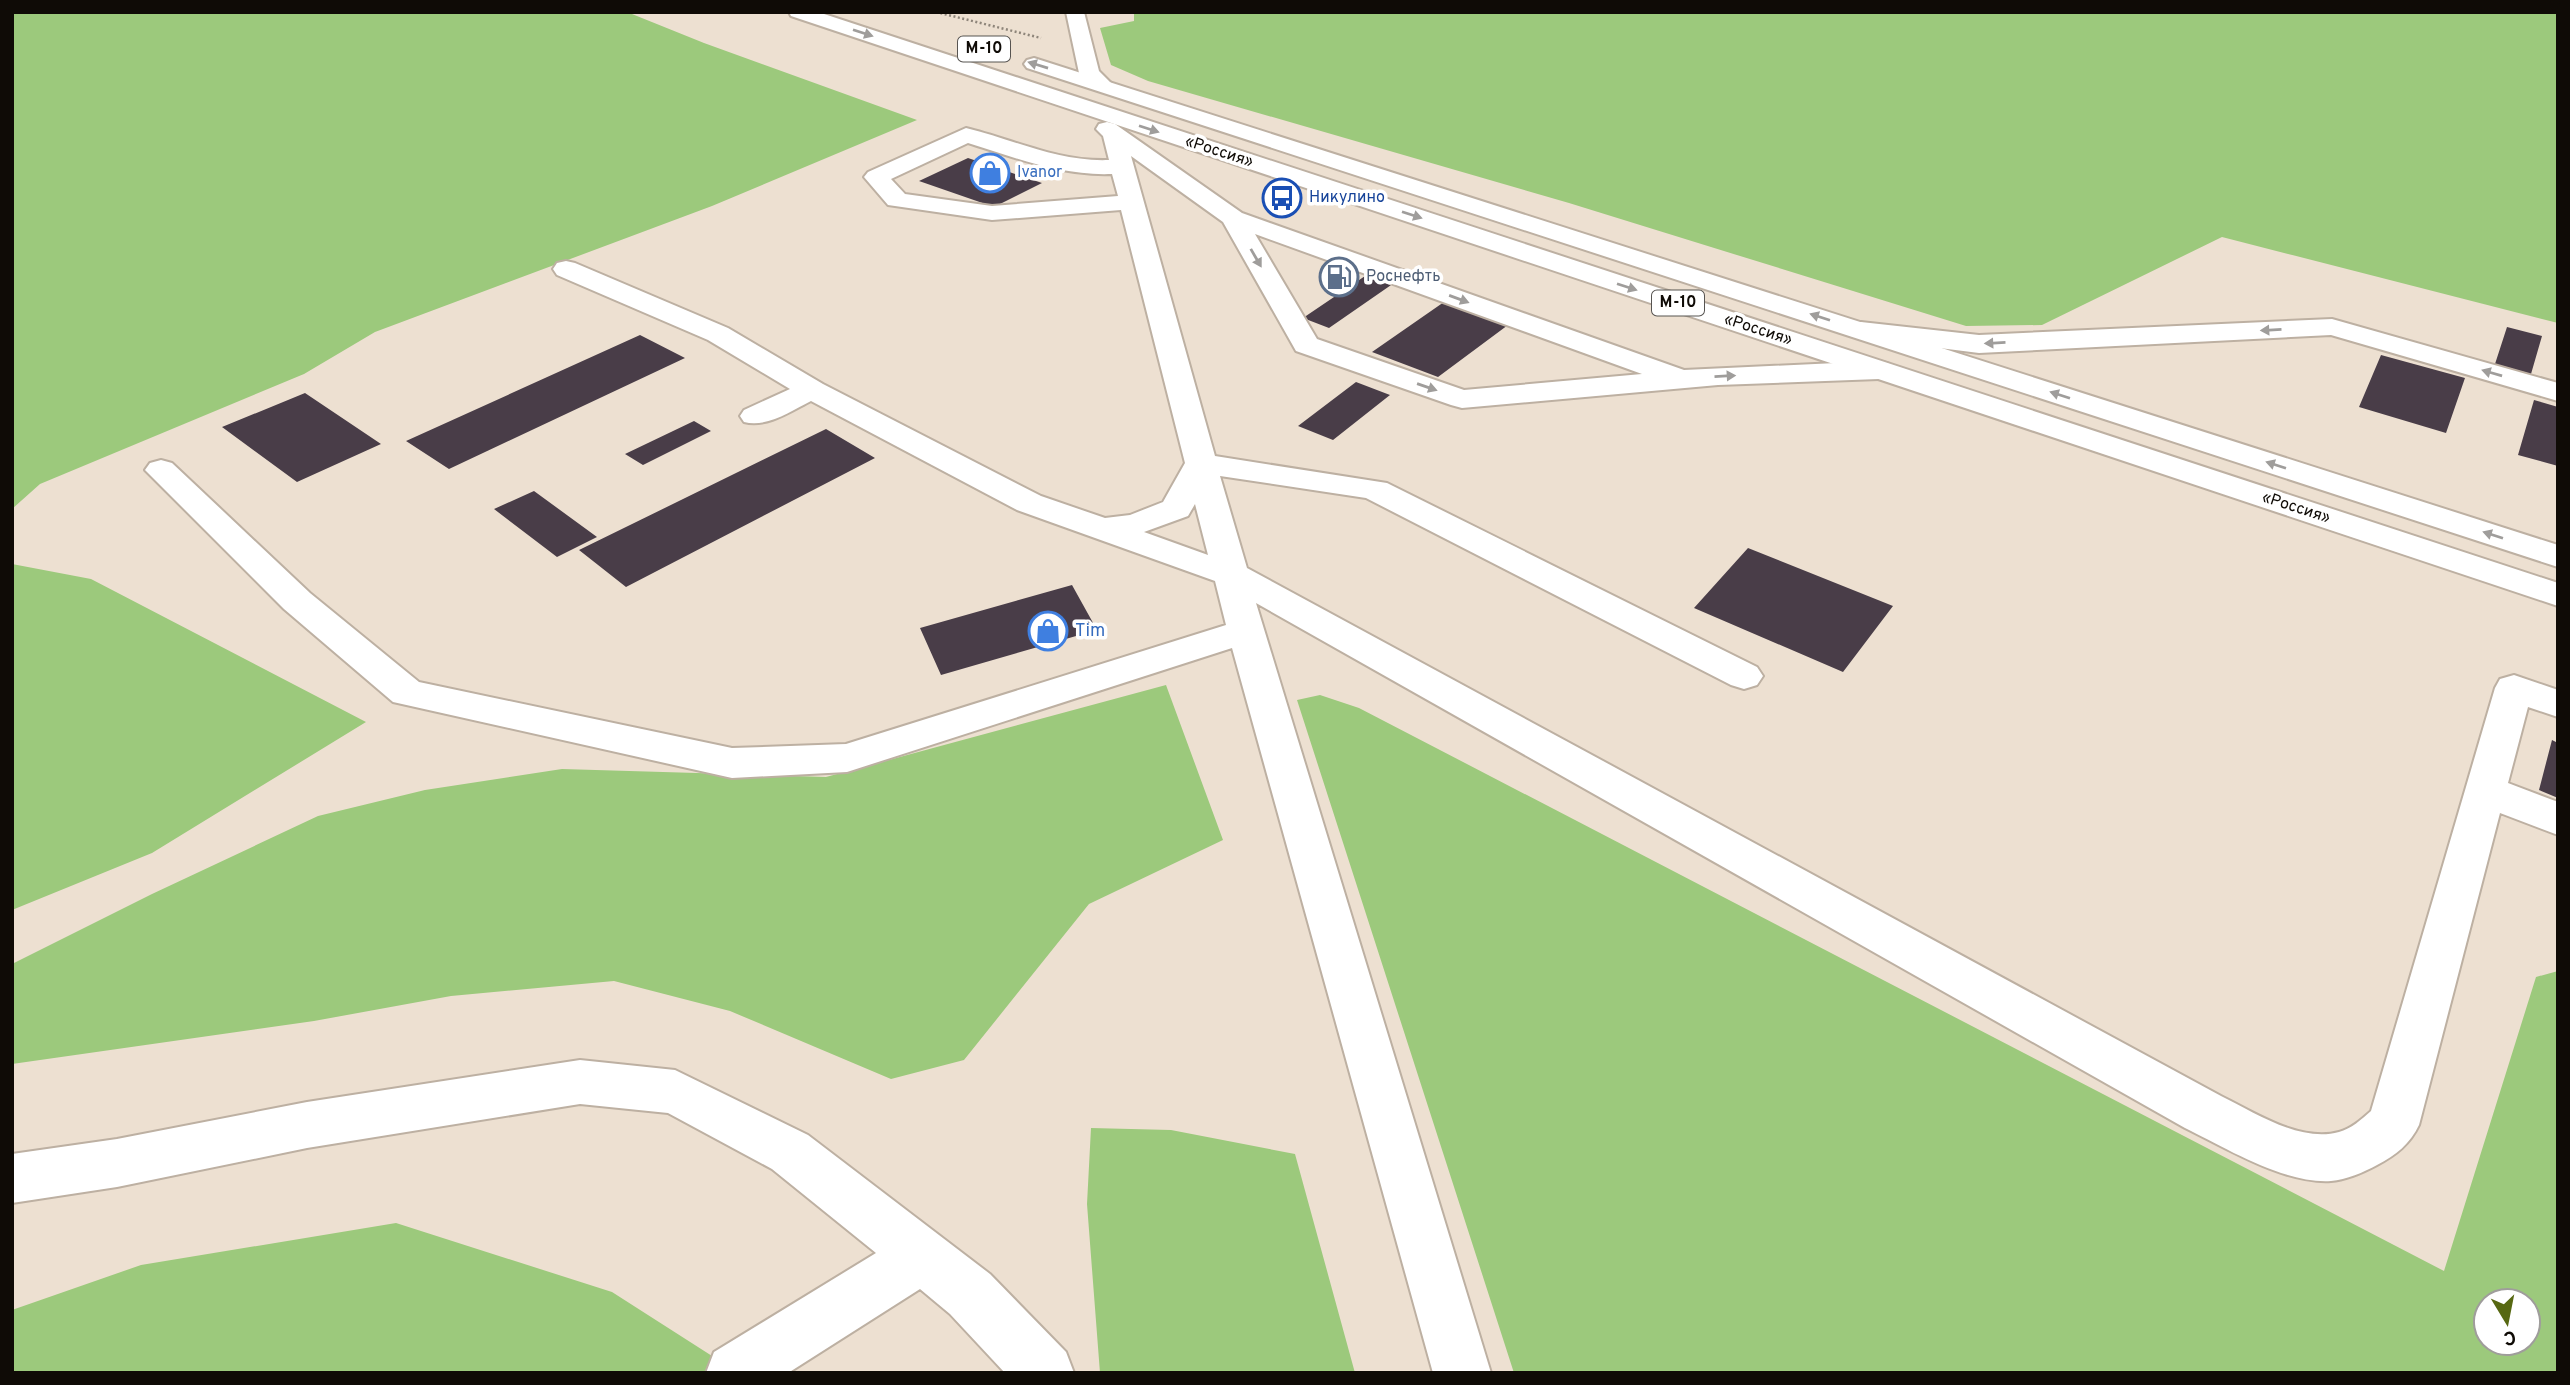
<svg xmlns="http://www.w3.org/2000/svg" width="2570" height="1385" font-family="Overpass,sans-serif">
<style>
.green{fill:#9cc97c;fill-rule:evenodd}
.building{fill:#493d48}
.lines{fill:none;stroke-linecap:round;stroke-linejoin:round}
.minor-casing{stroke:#bdb0a2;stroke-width:4}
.highway-casing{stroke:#bdb0a2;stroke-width:4}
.path{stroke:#8e857a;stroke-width:2.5;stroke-dasharray:2 2.5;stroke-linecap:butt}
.minor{fill:#fff;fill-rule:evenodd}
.highway{fill:#fff;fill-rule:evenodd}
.oneway{fill:#9f9d9b}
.labels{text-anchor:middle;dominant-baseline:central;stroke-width:7;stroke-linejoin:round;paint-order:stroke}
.shield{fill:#fff;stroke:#575451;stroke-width:2}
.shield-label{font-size:16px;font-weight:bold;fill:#0f0b06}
.far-street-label{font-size:16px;fill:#0f0b06;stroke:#fff}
.far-shop-label{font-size:16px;fill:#366cbe;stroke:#fff;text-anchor:start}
.far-transit-label{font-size:16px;fill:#164399;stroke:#fff;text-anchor:start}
.far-service-label{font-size:16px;fill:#4e5e75;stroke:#fff;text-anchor:start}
.shop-label{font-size:18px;fill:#366cbe;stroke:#fff;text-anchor:start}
</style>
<rect width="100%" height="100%" fill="#ede0d1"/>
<!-- green -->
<path class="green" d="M12,12h615l77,31 213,77 -205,86 -337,126 -71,42 -264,110 -28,25z
M1134,12h1424v311l-336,-86 -180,88 -76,1 -397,-123 -421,-122 -37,-16 -11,-37 34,-7z
M12,564l79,15 275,143 -214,131 -140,57z
M1166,685l57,155 -134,64 -125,156 -73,19 -161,-68 -116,-30 -163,15 -137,25 -302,43v-100l140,-70 166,-78 107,-26 137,-21 264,8z
M1320,695l39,13 1085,563 92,-294 22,-6v402h-1044l-217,-673zM2486,1301h42v42h-42z
M1091,1128l80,2 124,24 60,219h-255l-13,-169z
M396,1223l216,69 111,71 9,10h-720v-63l129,-45z"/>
<!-- building -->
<path class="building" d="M968,158l74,25 -48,24 -75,-26z
M1368,274l26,9 -65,45 -26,-10z
M1444,302l64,23 -70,52 -66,-25z
M2507,327l35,9 -11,38 -36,-10z
M640,335l45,23 -236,111 -43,-28z
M2381,355l84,23 -19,55 -87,-26z
M1356,382l34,13 -57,45 -35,-14z
M305,393l76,51 -84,38 -75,-55z
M2534,400l24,7v59l-40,-11z
M694,421l17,10 -68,34 -18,-11z
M826,429l49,29 -249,129 -47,-37z
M534,491l63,46 -40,20 -63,-48z
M1748,548l145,58 -50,66 -149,-64z
M1072,585l25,45 -156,45 -21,-47z
M2552,740l6,3v55l-19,-8z"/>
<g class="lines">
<defs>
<path id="minor" d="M1066,12h18l15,59 14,14 -3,4h-14l-17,-16z
M1107,122l8,2 127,89 442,157 195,-9 10,3 5,6 -5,6 -10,3 -161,6 -256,23 -11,-3 -155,-54 -73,-129 -92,-66 84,300 172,27 370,184 6,9 -6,9 -13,4 -13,-4 -365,-187 -146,-22 27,92 974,528c33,16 79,47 118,36 12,-3 23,-13 32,-21l124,-423 5,-9 14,-4 44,15v27l-30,-10 -20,76 50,19v33l-58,-22 -81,312c-9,19 -23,30 -42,40 -13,7 -31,15 -46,16 -47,3 -105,-33 -146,-53l-929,-525 235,770h-58l-201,-725 -385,124 -115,6 -339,-76 -109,-93 -139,-139 5,-7 11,-3 11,3 138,130 109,89 313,66 114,-4 380,-119 -11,-44 -198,-71 -206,-109c-20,10 -44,27 -67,21l-4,-6 4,-6 46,-21 -82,-49 -151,-65 -4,-6 4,-6 9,-2 9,2 153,65 95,56 218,112 64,22 25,-3 33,-13 22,-39 -64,-253 -129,10 -104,-15 -24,-28 4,-5 98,-44c49,12 92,34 143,32l-6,-24 -7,-7 3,-5zM968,143c48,15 93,33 144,31l6,22 -126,10 -87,-12 -14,-15zM1255,234l387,140 -178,16 -147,-51zM1195,504l13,51 -64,-23 44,-16z
M2332,319l226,64v18l-227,-66 -352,18 -118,-15 -10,-2 -4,-6 4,-6 10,-2 118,13z
M580,1060l95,10 133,65 182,139 76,78 8,21h-69l-55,-59 -30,-25 -132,84h-82l8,-21 162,-99 -104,-84 -104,-56 -88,-9 -273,44 -190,39 -105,16v-49l105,-15 190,-37z"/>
<path id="highway" d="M789,12h29l1740,571v23l-1767,-590z
M1034,58l1524,487v22l-1531,-499 -3,-4 3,-4z"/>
</defs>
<!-- minor casing -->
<use href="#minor" class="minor-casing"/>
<!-- highway casing -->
<use href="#highway" class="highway-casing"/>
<!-- path -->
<path class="path" d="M936,12l105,26"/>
<!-- minor -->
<use href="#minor" class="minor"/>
<!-- highway -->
<use href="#highway" class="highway"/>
</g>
<!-- one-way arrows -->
<defs><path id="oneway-solid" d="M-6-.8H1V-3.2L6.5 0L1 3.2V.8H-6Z" transform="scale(1.75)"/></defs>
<g class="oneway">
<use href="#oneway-solid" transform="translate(863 33) rotate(18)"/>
<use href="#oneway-solid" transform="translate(1038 65) rotate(-163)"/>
<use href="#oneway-solid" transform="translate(1149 129) rotate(18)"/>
<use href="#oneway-solid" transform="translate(1412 215) rotate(18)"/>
<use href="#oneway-solid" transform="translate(1256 258) rotate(60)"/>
<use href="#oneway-solid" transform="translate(1627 287) rotate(18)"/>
<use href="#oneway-solid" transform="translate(1459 299) rotate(20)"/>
<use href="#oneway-solid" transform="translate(1820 317) rotate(-162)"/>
<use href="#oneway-solid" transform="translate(2271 330) rotate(177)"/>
<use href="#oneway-solid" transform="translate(1995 343) rotate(177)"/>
<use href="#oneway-solid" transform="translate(2492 373) rotate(-164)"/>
<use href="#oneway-solid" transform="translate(1725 376) rotate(-3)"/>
<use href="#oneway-solid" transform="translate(1427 387) rotate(19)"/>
<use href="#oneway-solid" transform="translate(2060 395) rotate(-162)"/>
<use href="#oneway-solid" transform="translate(2276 465) rotate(-162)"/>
<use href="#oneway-solid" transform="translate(2493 535) rotate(-162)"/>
</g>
<!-- icons -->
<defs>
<symbol id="shop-ring" viewBox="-11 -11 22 22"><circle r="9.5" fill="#fff" stroke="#3f7fe0" stroke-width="1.5"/><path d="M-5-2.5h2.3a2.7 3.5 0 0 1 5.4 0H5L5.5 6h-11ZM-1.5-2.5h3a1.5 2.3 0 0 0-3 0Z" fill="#3f7fe0"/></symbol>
<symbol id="bus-ring" viewBox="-11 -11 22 22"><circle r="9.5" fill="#fff" stroke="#1a4fb4" stroke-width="1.5"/><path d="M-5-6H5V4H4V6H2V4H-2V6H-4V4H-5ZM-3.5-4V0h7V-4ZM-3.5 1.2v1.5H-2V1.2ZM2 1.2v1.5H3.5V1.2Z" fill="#1a4fb4"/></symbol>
<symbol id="fuel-ring" viewBox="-11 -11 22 22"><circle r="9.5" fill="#fff" stroke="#5c6f8a" stroke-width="1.5"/><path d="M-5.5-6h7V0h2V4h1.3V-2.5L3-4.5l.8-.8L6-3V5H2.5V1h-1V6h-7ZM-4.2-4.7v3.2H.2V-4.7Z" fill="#5c6f8a"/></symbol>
</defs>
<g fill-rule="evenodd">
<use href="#shop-ring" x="968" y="151" width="44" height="44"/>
<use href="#bus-ring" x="1260" y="176" width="44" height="44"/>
<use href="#fuel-ring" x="1317" y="255" width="44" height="44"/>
<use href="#shop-ring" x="1026" y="609" width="44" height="44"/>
</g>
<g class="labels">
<!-- shield labels -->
<g class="shield">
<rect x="958" y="36.5" width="52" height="25" rx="5"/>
<rect x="1652" y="290.5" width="52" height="25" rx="5"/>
</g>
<g class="shield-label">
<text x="984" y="49">М-10</text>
<text x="1678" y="303">М-10</text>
</g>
<!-- far-street labels -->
<g class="far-street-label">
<text transform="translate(1219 152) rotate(18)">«Россия»</text>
<text transform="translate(1758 330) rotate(18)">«Россия»</text>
<text transform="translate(2296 508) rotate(18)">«Россия»</text>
</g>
<!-- far-shop labels -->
<g class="far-shop-label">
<text x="1017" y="173">Ivanor</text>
</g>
<!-- far-transit labels -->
<g class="far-transit-label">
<text x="1309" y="198">Никулино</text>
</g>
<!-- far-service labels -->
<g class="far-service-label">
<text x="1366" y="277">Роснефть</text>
</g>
<!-- shop labels -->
<g class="shop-label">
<text x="1075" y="631">Tim</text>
</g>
</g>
<!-- border -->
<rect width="2570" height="1385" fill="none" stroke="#0f0b06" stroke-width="28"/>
<!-- north arrow -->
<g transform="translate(2507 1322) rotate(170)"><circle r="33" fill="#ffffff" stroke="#9f9d9b" stroke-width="2"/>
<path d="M0-5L12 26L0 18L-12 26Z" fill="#576812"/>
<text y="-10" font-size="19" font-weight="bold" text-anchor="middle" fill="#0f0b06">С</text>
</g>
</svg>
